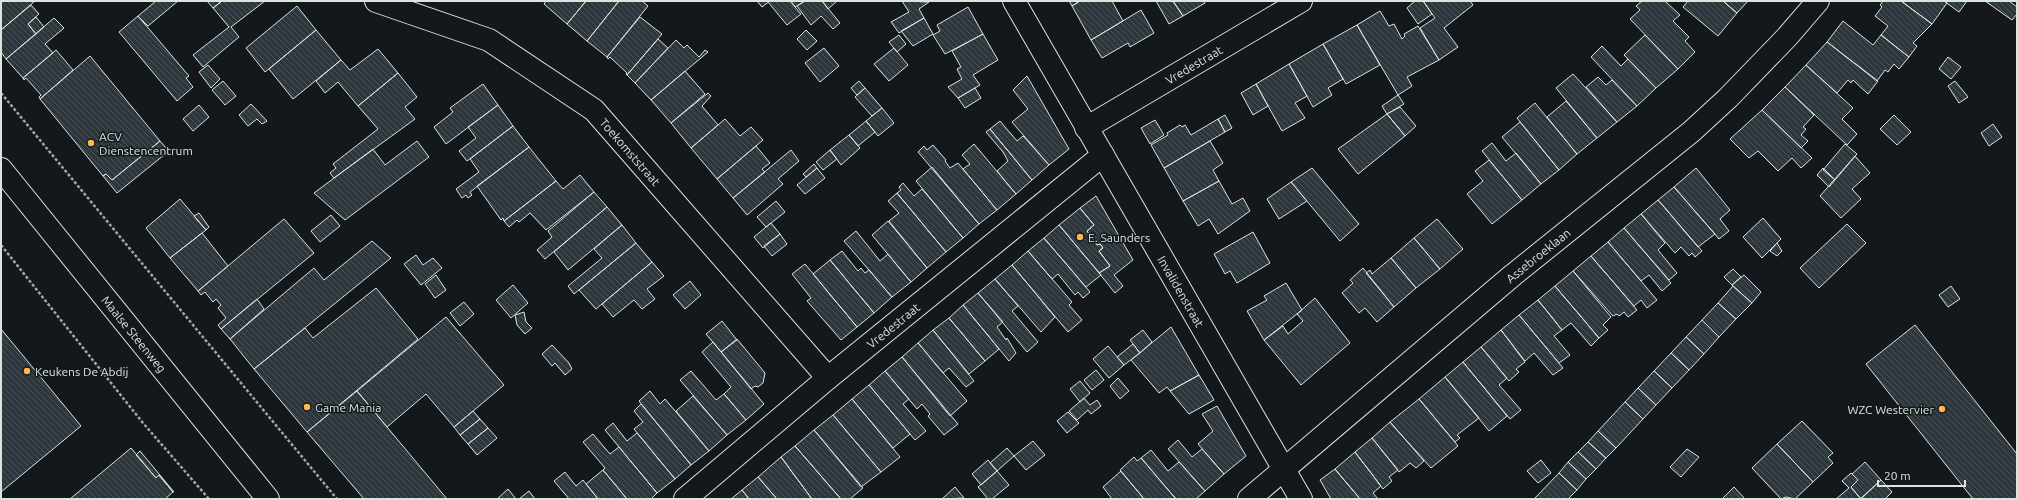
<svg xmlns="http://www.w3.org/2000/svg" width="2018" height="500" font-family="Ubuntu,sans-serif">
<style>
.building{fill:url(#building-back-hatch);stroke:#d8e6dc}
.lines{fill:none;stroke-linecap:round;stroke-linejoin:round}
.minor-casing{stroke:#d8e6dc;stroke-width:24}
.major-casing{stroke:#d8e6dc;stroke-width:24}
.path{stroke:#9da8a2;stroke-width:2.5;stroke-dasharray:3 2;stroke-linecap:butt}
.minor{stroke:#14181c;stroke-width:22}
.major{stroke:#14181c;stroke-width:22}
.poi-dot{fill:#ffb74d;stroke:#14181c;stroke-width:1.5}
.labels{text-anchor:middle;dominant-baseline:central;stroke-width:3;stroke-linejoin:round;paint-order:stroke}
.street-label{font-size:12px;fill:#d8e6dc;stroke:#14181c}
.poi-label{font-size:12px;fill:#d8e6dc;stroke:#14181c;text-anchor:start}
</style>
<defs>
<pattern id="building-back-hatch" width="6" height="6" patternUnits="userSpaceOnUse"><rect width="6" height="6" fill="#2c363c"/><path d="M-1 5l2 2M0 0l6 6M5-1l2 2" fill="none" stroke="#4a5358"/></pattern>
</defs>
<rect width="100%" height="100%" fill="#14181c"/>
<!-- building -->
<path class="building" d="M1,1h34l-34,29z
M156,1h22l-30,25 -10,-10z
M207,1h15l-9,7z
M222,1h43l-34,26 8,10 -36,30 -10,-12 36,-28 -16,-19z
M546,1h40l-19,23 -23,-20z
M586,1h33l-32,40 -20,-17z
M619,1h23l6,5 -41,51 -20,-16z
M757,1h13l-8,6z
M770,1h20l11,13 -14,11 -19,-23z
M791,1h14l-10,6z
M805,1h17l18,22 -7,6 -12,-13 -10,9 -14,-19z
M822,1h15l-9,8z
M902,1l27,1 -10,7 5,9 -25,15 -8,-11 18,-10z
M1069,1h11l-8,5z
M1080,1h32l11,20 -32,19 -19,-34z
M1156,1h17l10,15 -14,8z
M1173,1h31l1,2 -22,13z
M1415,1h8l9,13 -14,10 -11,-16z
M1423,1h47l3,4 -29,23 14,19 -19,13 -19,-32 15,-10z
M1642,1h23l15,14 -7,6 16,16 -4,4 10,11 -17,17 -48,-50 10,-9 -4,-4z
M1688,1h35l14,12 -19,23 -35,-29z
M1723,1h25l-11,12z
M1883,1h18l31,23 -19,19 4,3 -8,11 -28,-22 7,-9 -13,-10 7,-9 -2,-2z
M1901,1h43l3,2 -15,21z
M1944,1h23l-8,11z
M1985,1h24l8,6v7l-5,6z
M31,5l8,9 -11,10 8,10 -30,25 -5,-7v-22z
M297,6l19,24 -51,42 -19,-24z
M968,7l15,27 -38,20 -12,-19 7,-4 -3,-6z
M1141,10l13,23 -24,14 -2,-4 -26,15 -11,-18z
M1380,11l9,15 5,-2 8,15 3,-3 -1,-2 14,-8 21,34 -32,17 5,9 -14,9 -41,-70z
M138,16l51,60 -3,2 7,9 -16,14 -58,-69z
M36,17l8,10 -8,7 -8,-10z
M640,17l22,17 -35,41 -1,-1 1,-1 -17,-16 -2,2 -1,-2z
M54,18l10,10 -19,16 8,9 -30,25 -17,-19z
M924,18l9,16 -20,12 -12,-15z
M1843,21l30,24 8,-10 28,22 -10,12 -5,-5 -6,8 -3,-2 -8,11 -50,-39z
M1357,25l23,40 -34,19 -23,-40z
M316,30l25,30 -48,39 -24,-30z
M806,30l11,11 -10,9 -10,-11z
M983,34l15,26 -25,15 7,10 -22,13 -10,-11 14,-8 -5,-10 4,-2 -9,-16z
M899,35l7,9 -9,8 -8,-10z
M1645,35l33,34 -22,19 -32,-33z
M658,39l10,9 -33,35 -8,-8z
M676,40l8,8 3,-3 12,12 6,-7 3,2 -57,48 -16,-17z
M1827,42l51,39 -10,13 -15,-14 -2,3 -3,-3 -11,13 -31,-28z
M1323,44l20,35 -15,9 4,7 -19,12 -24,-43z
M1602,46l19,20 7,-7 28,29 -19,18 -46,-49z
M824,48l15,18 -19,16 -15,-19z
M894,48l14,17 -19,16 -15,-17z
M378,49l20,24 -40,33 -20,-24 -13,11 -9,-12 25,-21 9,10z
M56,50l17,20 -33,29 -1,-2 2,-2 -15,-17 -2,2 -1,-2z
M90,56l70,85 -48,39 -6,-6 -3,2 -63,-77z
M1948,57l13,10 -10,12 -12,-10z
M1289,64l18,32 -12,7 10,15 -23,13 -26,-47z
M208,65l12,14 -9,9 -12,-16z
M1806,65l47,43 -11,11 15,15 -10,11 -62,-58z
M685,71l20,23 -34,29 -20,-23z
M398,73l19,24 -12,10 10,12 -81,59 -4,-5 6,-5 -3,-4 45,-35 -20,-23z
M1573,74l44,48 -20,16 -41,-50z
M1027,76l42,73 -20,16 -37,-43 16,-13 -15,-19z
M1598,77l8,8 6,-5 25,26 -20,16 -31,-35z
M223,81l13,15 -11,9 -13,-15z
M859,81l6,7 -8,7 -6,-7z
M1955,81l13,16 -9,6 -11,-17z
M483,84l15,21 -52,39 -12,-17 19,-15 -3,-4z
M1256,84l12,22 -15,9 -12,-22z
M1785,87l29,28 -11,12 3,2 -5,6 7,6 -7,7 -39,-38z
M865,88l17,20 -10,8 -17,-19z
M975,88l6,10 -16,10 -7,-10z
M708,93l3,3 -9,10 16,19 -27,23 -20,-25z
M1398,95l6,9 -17,10 -5,-8z
M1566,101l31,37 -20,16 -30,-37z
M1535,103l42,51 -18,16 -42,-52z
M251,104l16,17 -5,3 -5,-5 -9,7 -9,-11z
M199,105l10,12 -16,14 -10,-12z
M498,105l15,21 -46,35 -8,-10 17,-13 -8,-11z
M1400,107l16,19 -11,10 -18,-22z
M882,108l12,15 -16,13 -12,-15z
M1762,110l50,48 -11,10 -9,-10 -14,13 -20,-20 -9,7 -19,-19z
M1387,114l18,22 -47,38 -20,-25z
M1225,115l7,13 -7,4 -7,-13z
M1894,115l17,17 -14,13 -17,-16z
M725,119l15,17 11,-9 12,13 -46,39 -26,-31z
M1218,119l7,13 -61,36 -13,-23 17,-10 -1,-2 13,-8 2,2 3,-2 6,10z
M1155,120l9,15 -14,9 -9,-16z
M866,121l9,11 -17,14 -9,-11z
M1000,121l17,20 6,-5 26,29 -17,15 -42,-51z
M1520,122l39,48 -18,14 -39,-47z
M1993,124l9,13 -13,9 -8,-13z
M513,126l16,21 -59,45 2,3 -4,3 -2,-3 -4,3 -6,-9 23,-17 -9,-13z
M990,129l42,51 -16,14 -19,-23 11,-10 -5,-9 -17,-20z
M849,135l11,13 -19,17 -11,-15z
M160,141l9,10 -52,42 -14,-17 3,-2 6,6z
M417,141l12,16 -84,63 -31,-27 59,-44 12,16z
M1210,141l13,22 -10,7 6,11 -36,20 -19,-33z
M1492,143l14,18 10,-8 25,31 -19,16 -40,-49z
M974,144l42,50 -19,16 -34,-41 7,-5 -8,-9z
M1845,144l12,10 -22,26 -12,-10z
M933,145l13,15 -1,1 5,7 8,-5 39,47 -18,14 -61,-72 6,-6 3,4z
M756,146l14,17 -8,6 3,3 -32,26 -16,-19z
M529,147l27,34 -52,40 -1,-3 -2,2 -24,-34z
M791,150l8,11 -21,18 5,5 -36,31 -14,-17z
M830,150l7,9 -14,11 -7,-8z
M1855,156l15,17 -18,16 9,10 -20,19 -21,-22z
M1489,160l33,40 -30,24 -25,-30 16,-13 -8,-10z
M814,164l3,4 -11,9 -3,-3z
M932,167l47,57 -16,14 -47,-57z
M817,168l8,10 -20,16 -8,-9z
M1312,168l47,56 -19,17 -49,-59z
M1696,168l34,42 -10,9 9,12 -10,8 -45,-52z
M1823,168l12,12 -6,7 -12,-12z
M580,175l14,17 -48,38 -16,-17 -11,9 -2,-2 -8,7 -5,-6 52,-40 7,8z
M1219,181l13,23 11,-6 7,13 -32,23 -9,-15 -11,7 -15,-25z
M1291,182l16,19 -28,18 -12,-20z
M903,183l11,13 8,-7 41,49 -17,14 -49,-59 4,-3 -2,-3z
M1674,187l41,47 -17,13 -40,-47z
M594,192l13,15 -62,52 -8,-9 15,-13 -4,-6z
M897,193l49,59 -19,16 -38,-47 10,-8 -11,-12z
M1096,196l37,64 -19,15 9,11 -8,7 -16,-20 11,-7 -11,-15 4,-3 -3,-4 -3,1 -10,-14 7,-6 -14,-17z
M180,199l26,31 -36,28 -24,-30z
M1658,200l44,51 -7,6 -3,-4 -3,3 -8,-9 -6,6 -34,-39z
M776,201l9,11 -19,15 -9,-10z
M607,207l15,18 -54,45 -14,-18z
M1080,208l14,17 -7,6 10,14 3,-1 3,4 -4,3 11,15 -11,7 -40,-48z
M199,213l10,14 -3,3 -12,-14z
M1641,214l24,29 -7,7 19,23 -8,7 -45,-52z
M331,215l9,11 -20,16 -9,-11z
M1763,218l18,21 -19,19 -19,-21z
M284,219l30,34 -93,76 -3,-4 8,-7 -8,-10 3,-3 -5,-6 -3,3 -8,-10 -4,3 -3,-4z
M1437,219l26,30 -23,20 -26,-31z
M888,221l39,47 -16,14 -39,-47z
M771,223l9,11 -17,14 -9,-11z
M1847,224l19,19 -47,45 -19,-20z
M622,225l14,18 -62,51 -6,-8 34,-28 -8,-9z
M1059,225l42,50 -15,12 -42,-49z
M1624,228l47,55 -9,8 -13,-16 -8,6 -33,-39z
M856,231l24,30 8,-7 23,28 -19,15 -48,-56z
M1253,232l17,31 -33,20 -7,-12 -5,3 -11,-20z
M202,233l26,33 -30,25 -28,-33z
M780,234l7,10 -15,12 -8,-10z
M1044,238l46,54 -7,6 -5,-6 -3,3 -17,-21 -6,5 -24,-28z
M1414,238l26,31 -24,19 -25,-30z
M372,241l19,17 -137,111 -24,-30 84,-71 10,12z
M1608,242l49,58 -10,8 -6,-8 -7,6 -43,-50z
M636,243l16,19 -56,47 -17,-19z
M1777,243l5,8 -5,5 -7,-5z
M842,251l16,20 3,-3 4,5 4,-3 23,27 -18,16 -44,-53z
M1028,251l44,51 -3,3 13,15 -14,12 -56,-67z
M416,255l7,10 10,-7 9,10 -21,17 -17,-21z
M1591,256l46,54 -9,7 -4,-5 -5,4 -2,-2 -4,2 -40,-45z
M1391,258l25,30 -22,19 -28,-34 4,-3 2,4z
M830,260l44,53 -17,14 -44,-53z
M652,262l12,14 -17,13 8,10 -13,10 -8,-9 -21,17 -11,-13z
M805,264l52,63 -16,13 -34,-39 4,-3 -19,-24z
M1012,265l43,52 -14,15 -46,-53z
M1363,268l31,39 -17,15 -12,-14 -6,5 -17,-20 11,-10 -3,-3z
M1733,269l8,8 -9,8 -8,-8z
M1573,271l38,46 -8,8 5,5 -9,8 -44,-52z
M436,275l10,15 -11,8 -10,-14z
M1744,275l17,17 -9,11 -20,-18z
M995,279l23,27 -6,5 26,31 -11,10 -49,-59z
M690,281l11,14 -16,14 -12,-14z
M1286,283l16,27 -38,30 -17,-29 20,-11 -3,-4z
M513,285l15,18 -17,15 -15,-18z
M1555,286l44,52 -8,8 -20,-23 -9,7 -24,-30z
M1733,286l19,17 -16,16 -18,-16z
M1951,286l9,13 -12,8 -9,-12z
M376,288l42,51 -111,93 -53,-63 51,-41 8,10z
M978,293l25,29 -6,5 9,13 1,-2 9,15 -7,8 -46,-56z
M1315,298l35,45 -49,42 -37,-45 19,-14 5,8 15,-13 -6,-7z
M257,299l7,10 -34,30 -9,-10z
M1538,300l24,30 -8,6 16,19 -11,8 -40,-48z
M464,302l10,12 -14,12 -10,-13z
M1718,303l18,16 -17,18 -17,-17z
M963,305l36,44 -14,12 -36,-43z
M524,312l2,10 6,6 -7,6 -8,-9 -2,-10z
M1519,315l44,53 -10,7 -19,-22 -9,8 -24,-31z
M446,317l58,68 -50,42 -28,-33 -39,33 -30,-36z
M949,318l36,43 -16,13 -36,-44z
M1702,320l17,17 -15,17 -18,-17z
M722,321l15,19 -16,12 -15,-18z
M1915,325l102,129v45h-44l-107,-135z
M1171,327l28,48 -29,16 -3,-4 -8,6 -28,-33z
M1,329l80,97 -80,66z
M933,330l41,51 -8,6 -17,-19 -6,5 -25,-30z
M1143,330l9,12 -12,11 -10,-13z
M1501,330l24,32 -9,7 3,3 -10,9 -28,-34z
M1686,337l18,17 -15,16 -18,-17z
M737,339l28,34 -2,10 -5,4 -3,-1 -4,3 -30,-37z
M713,342l51,62 -18,16 -22,-26 7,-7 -29,-35z
M918,343l49,58 -17,15 -48,-59z
M1133,344l7,9 -16,12 -7,-8z
M552,345l17,18 3,6 -7,6 -10,-12 -3,3 -10,-12z
M1108,346l16,19 -15,13 -16,-19z
M1481,347l26,31 -8,7 22,25 -11,9 -47,-57z
M1671,353l18,17 -17,18 -18,-17z
M902,357l56,67 -14,11 -16,-19 2,-2 -8,-10 -5,5 -32,-38z
M1463,362l44,54 -18,15 -44,-54z
M1096,370l8,10 -12,10 -8,-10z
M691,371l25,29 8,-6 22,26 -19,15 -47,-55z
M885,371l24,28 -6,5 23,27 -11,9 -46,-55z
M1654,371l18,17 -16,17 -18,-17z
M1199,375l15,25 -25,14 -19,-23z
M1445,377l34,41 -22,17 3,3 -5,4 -36,-43z
M1118,378l11,13 -9,8 -10,-13z
M1080,381l10,12 -10,9 -10,-13z
M869,385l41,49 -17,14 -41,-49z
M1638,388l18,17 -13,14 -18,-17z
M357,391l90,108h-83l-57,-67z
M650,391l10,13 5,-5 44,52 -18,14 -52,-64z
M693,396l34,39 -18,16 -33,-40z
M1084,398l6,7 7,-5 4,6 -10,8 -3,-4 -11,10 -8,-9z
M852,399l48,58 -19,15 -48,-57z
M1419,399l39,47 -27,22 -41,-46z
M1625,402l18,17 -27,29 -18,-17z
M641,404l50,61 -16,14 -41,-50 9,-7 -9,-11z
M1217,406l29,50 -22,18 -26,-30 15,-13 -11,-17z
M473,411l7,8 -20,16 -6,-8z
M1068,412l11,11 -12,10 -10,-12z
M833,415l48,57 -20,15 -47,-57z
M480,419l8,9 -20,16 -8,-9z
M1802,421l31,32 -5,4 5,6 -20,19 -36,-38z
M1390,422l34,39 -8,7 -6,-5 -11,9 -27,-34z
M613,423l14,18 10,-8 38,46 -18,14 -52,-63z
M488,428l9,10 -20,17 -9,-11z
M814,430l49,58 -13,11h-9l-46,-53z
M1598,431l18,17 -10,10 -18,-16z
M593,434l17,20 9,-7 38,46 -6,6h-24l-24,-29 2,-2 -22,-26z
M1372,438l26,32 -9,7 3,4 -9,8 -28,-37z
M1178,440l14,17 10,-8 22,25 -19,17 -37,-42z
M1033,441l12,14 -19,15 -12,-14z
M1588,442l18,16 -10,11 -18,-17z
M1777,444l36,38 -18,17 -9,-2 -5,2 -29,-31z
M795,446l46,53h-29l-31,-42z
M131,448l25,30 3,-3 14,17 -8,7h-95z
M1007,448l7,8 -17,15 -7,-8z
M1687,449l12,8 -18,20 -11,-10z
M1151,450l17,21 11,-9 26,29 -9,8h-20l-35,-41z
M140,451l34,41h-1l-14,-17 -3,3 -20,-23z
M1355,452l26,34 -8,7 5,6h-18l-25,-30z
M1578,452l18,17 -10,10 -18,-17z
M781,457l31,42h-35l-19,-22z
M1134,457l3,4 4,-3 35,41h-32l-24,-29z
M988,460l9,11 -16,14 -9,-11z
M1541,460l10,13 -13,10 -11,-12z
M1568,462l18,17 -9,11 -18,-17z
M1865,462l16,18 -20,19 -10,-12 7,-7 -6,-6z
M1335,469l25,30h-29l-11,-19z
M603,470l24,29h-29l-12,-15z
M997,471l12,14 -17,14h-4l-10,-12z
M1121,471l23,28h-32l-9,-12z
M565,472l11,14 7,-6 15,19h-29l-15,-18z
M1559,473l18,17 -9,9h-34z
M1851,473l7,7 -7,7 10,12h-25l13,-11 -7,-7z
M758,477l19,22h-28l-7,-9z
M1881,480l11,12 -7,7h-25z
M955,487l9,11 -22,1z
M1734,487l11,12h-23z
M508,489l8,10h-19z
M742,490l7,9h-18z
M529,491l6,8h-16z"/>
<g class="lines">
<defs>
<g id="minor">
<path id="s1" d="M376,1l113,39 105,70 234,268"/>
<path id="s2" d="M1014,1l287,498"/>
<path id="s3" d="M1086,128l215,-127"/>
<path id="s4" d="M685,499l143,-121 275,-223"/>
<path id="s5" d="M1249,499l264,-224 178,-143 37,-34 59,-61 31,-36"/>
</g>
<g id="major">
<path id="s6" d="M1,169l267,330"/>
</g>
</defs>
<!-- minor casing -->
<use href="#minor" class="minor-casing"/>
<!-- major casing -->
<use href="#major" class="major-casing"/>
<!-- path -->
<path class="path" d="M1,93l336,406
M1,245l142,178 66,76"/>
<!-- minor -->
<use href="#minor" class="minor"/>
<!-- major -->
<use href="#major" class="major"/>
</g>
<!-- markers -->
<g class="poi-dot">
<circle cx="91" cy="143" r="4"/>
<circle cx="1080" cy="237" r="4"/>
<circle cx="27" cy="371" r="4"/>
<circle cx="307" cy="407" r="4"/>
<circle cx="1942" cy="409" r="4"/>
</g>
<g class="labels">
<!-- street labels -->
<g class="street-label">
<text stroke="none"><textPath href="#s3" startOffset="125">Vredestraat</textPath></text>
<text stroke="none"><textPath href="#s1" startOffset="301">Toekomststraat</textPath></text>
<text stroke="none"><textPath href="#s5" startOffset="378">Assebroeklaan</textPath></text>
<text stroke="none"><textPath href="#s2" startOffset="335">Invalidenstraat</textPath></text>
<text stroke="none"><textPath href="#s4" startOffset="271">Vredestraat</textPath></text>
<text stroke="none"><textPath href="#s6" startOffset="212">Maalse Steenweg</textPath></text>
</g>
<!-- poi labels -->
<g class="poi-label">
<text x="99" y="136">ACV<tspan x="99" dy="14">Dienstencentrum</tspan></text>
<text x="1088" y="237">E. Saunders</text>
<text x="35" y="371">Keukens De Abdij</text>
<text x="315" y="407">Game Mania</text>
<text x="1934" y="409" text-anchor="end">WZC Westervier</text>
</g>
</g>
<!-- border -->
<rect width="2018" height="500" fill="none" stroke="#d8e6dc" stroke-width="4"/>
<!-- scale -->
<path d="M1878 480v6h87v-6" fill="none" stroke="#d8e6dc" stroke-width="2"/>
<text x="1884" y="480" font-size="12" fill="#d8e6dc" stroke="#14181c" stroke-width="3" paint-order="stroke">20 m</text>
</svg>
